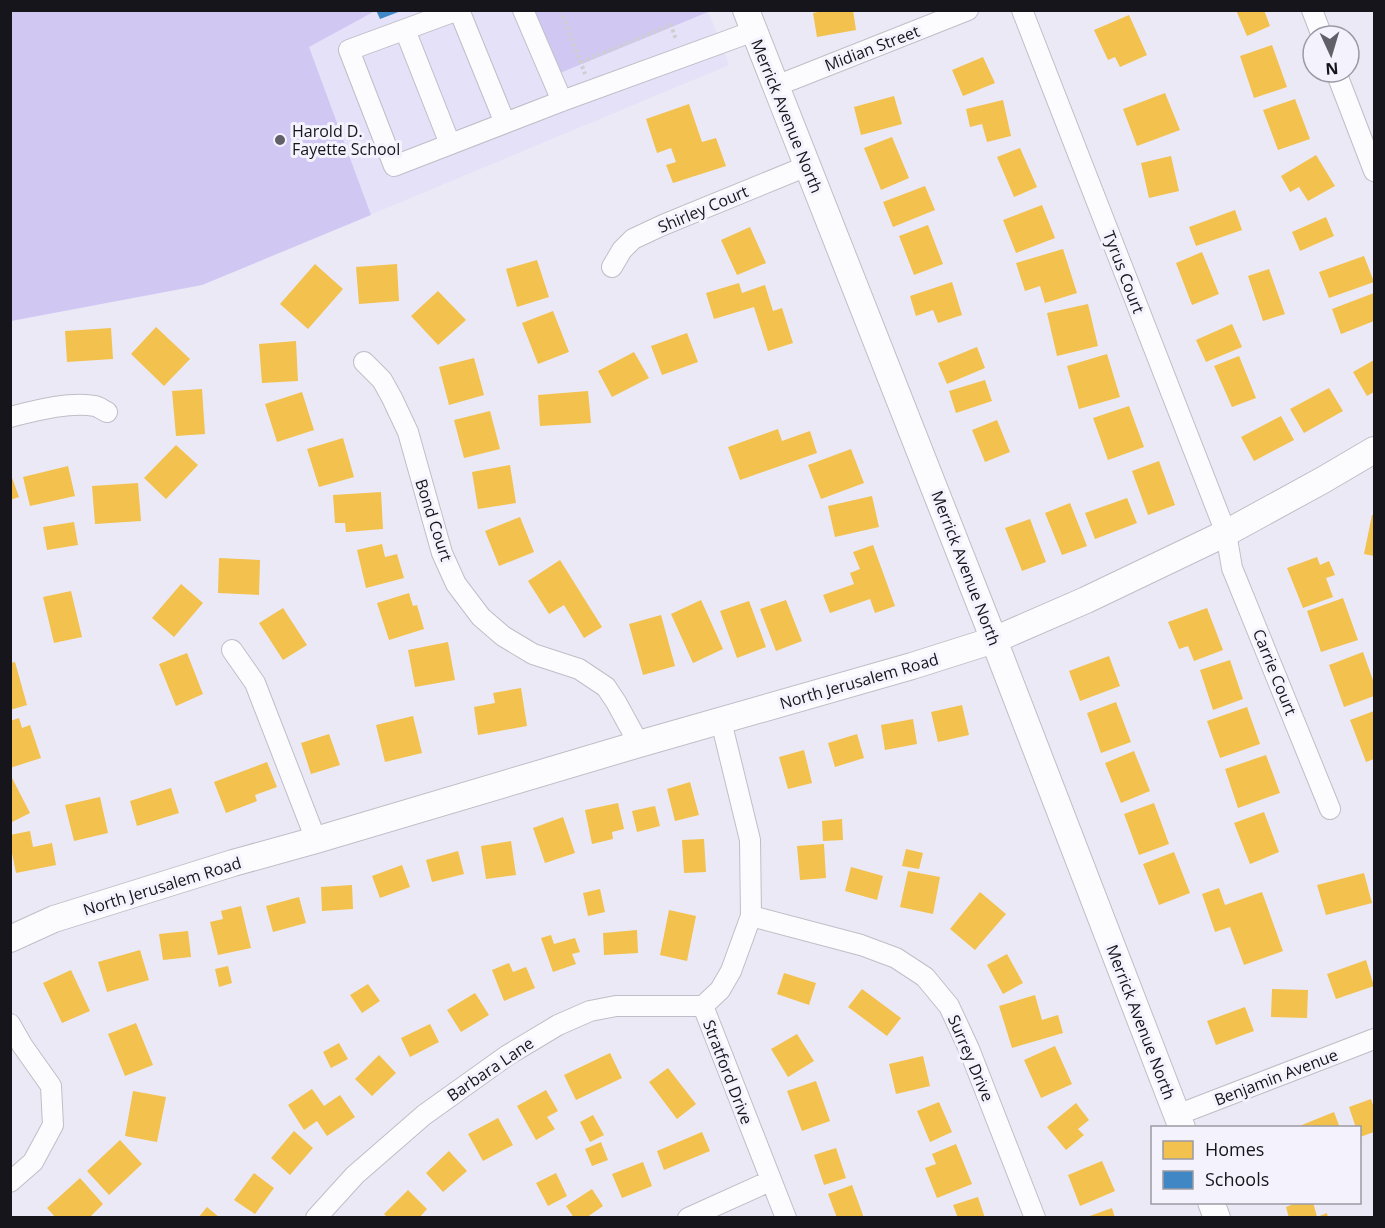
<svg xmlns="http://www.w3.org/2000/svg" width="1385" height="1228" font-family="'Open Sans',sans-serif">
<style>
.built{fill:#e4e1f8}
.green{fill:#d0c8f3}
.homes{fill:#f2c14e}
.schools{fill:#3f88c5}
.lines{fill:none;stroke-linecap:round;stroke-linejoin:round}
.minor-casing{stroke:#bfbec7;stroke-width:22}
.major-casing{stroke:#bfbec7;stroke-width:28}
.path{stroke:#ceced2;stroke-width:4;stroke-dasharray:3 3;stroke-linecap:butt}
.minor{stroke:#fcfcfe;stroke-width:20}
.major{stroke:#fcfcfe;stroke-width:26}
.poi-dot{fill:#615f68;stroke:#f4f3fd;stroke-width:2}
.labels{text-anchor:middle;dominant-baseline:central;stroke-width:6;stroke-linejoin:round;paint-order:stroke}
.street-label{font-size:16px;fill:#16151c;stroke:#f4f3fd}
.poi-label{font-size:16px;fill:#16151c;stroke:#f4f3fd;text-anchor:start}
</style>
<rect width="100%" height="100%" fill="#ebe9f6"/>
<!-- built -->
<path class="built" d="M11,11h697l21,54 -527,220 -191,36z"/>
<!-- green -->
<path class="green" d="M539,10h169v2l-148,61 -27,-60z
M10,11h365l-66,36 62,168 -169,70 -191,36z"/>
<!-- homes -->
<path class="homes" d="M828,10h25l3,20 -39,7 -4,-24z
M1236,10h28l6,16 -23,10z
M1129,15l18,40 -27,12 -5,-10 -7,3 -14,-30z
M1272,45l15,42 -33,11 -14,-42z
M983,57l12,26 -32,13 -11,-26z
M1165,93l15,37 -43,16 -14,-37z
M894,96l8,28 -41,11 -7,-28z
M1295,99l15,40 -32,11 -15,-40z
M1003,100l8,36 -24,6 -5,-18 -12,3 -4,-18z
M689,104l13,38 14,-4 10,28 -53,17 -7,-18 10,-3 -5,-14 -14,5 -11,-34z
M892,137l17,41 -28,12 -17,-42z
M1020,148l17,39 -23,10 -17,-40z
M1316,155l19,31 -27,15 -9,-14 -9,5 -9,-16z
M1171,156l8,35 -30,7 -8,-35z
M925,186l10,24 -42,17 -10,-25z
M1042,205l13,33 -39,15 -13,-33z
M1235,210l7,20 -46,16 -7,-19z
M1326,217l8,19 -34,15 -8,-19z
M928,225l15,39 -29,11 -15,-39z
M750,227l16,36 -29,12 -16,-35z
M1063,249l14,44 -32,10 -5,-17 -15,5 -9,-28z
M1202,252l17,42 -27,11 -16,-42z
M1364,256l10,26 -45,16 -10,-26z
M537,260l12,37 -32,10 -11,-38z
M315,264l28,25 -35,40 -28,-25z
M397,264l2,37 -40,3 -3,-37z
M1269,269l16,45 -22,7 -15,-45z
M952,282l10,33 -24,8 -5,-13 -17,6 -6,-20z
M739,283l3,10 23,-8 8,26 9,-3 11,35 -25,8 -14,-44 -40,12 -8,-26z
M438,291l28,29 -28,25 -27,-29z
M1374,293v28l-33,13 -9,-25z
M1088,304l10,42 -41,10 -10,-43z
M553,311l16,41 -31,12 -16,-41z
M1232,324l10,23 -36,15 -10,-22z
M156,327l34,32 -26,27 -33,-32z
M111,328l2,31 -46,3 -2,-31z
M687,333l11,29 -36,13 -11,-29z
M296,341l2,40 -36,2 -3,-39z
M977,347l8,21 -38,16 -9,-21z
M634,352l15,26 -37,19 -14,-26z
M1107,354l13,43 -41,12 -12,-43z
M1239,356l17,42 -24,9 -18,-41z
M474,358l10,37 -35,10 -10,-38z
M1374,360v32l-7,4 -14,-24z
M985,380l7,21 -36,12 -7,-22z
M1329,388l14,23 -39,22 -14,-24z
M202,389l3,45 -29,2 -4,-45z
M588,391l3,32 -51,3 -2,-31z
M302,392l12,38 -37,12 -12,-38z
M1129,406l15,41 -36,13 -15,-42z
M490,411l10,38 -36,9 -10,-38z
M1281,416l13,24 -40,21 -13,-24z
M997,420l13,32 -25,10 -13,-32z
M778,429l4,12 28,-10 7,22 -77,27 -12,-33z
M343,438l11,39 -35,10 -12,-38z
M176,445l22,20 -32,34 -22,-21z
M851,449l13,34 -43,16 -13,-34z
M1159,461l16,44 -27,10 -16,-44z
M510,465l6,38 -38,6 -6,-37z
M68,466l7,30 -45,10 -7,-29z
M10,472l9,25 -9,3z
M138,483l3,38 -46,3 -3,-38z
M381,492l2,37 -37,3 -1,-9h-10l-2,-28z
M872,496l7,31 -44,10 -7,-31z
M1127,498l10,25 -42,16 -10,-26z
M1070,503l17,43 -25,9 -17,-42z
M1372,515h2v41l-10,-2z
M520,517l14,35 -35,14 -14,-35z
M1030,519l16,43 -24,9 -17,-43z
M74,522l4,23 -31,5 -4,-23z
M382,544l3,13 12,-3 7,24 -38,10 -9,-38z
M873,545l22,61 -20,7 -5,-14 -40,14 -7,-18 31,-11 -4,-11 10,-4 -7,-17z
M1317,557l3,8 9,-4 6,14 -9,3 7,19 -30,11 -16,-40z
M219,558l41,2 -1,35 -41,-2z
M560,560l42,67 -18,11 -20,-33 -15,9 -21,-33z
M181,584l22,19 -29,34 -22,-19z
M71,591l11,46 -28,6 -11,-46z
M409,593l4,13 4,-1 7,24 -35,11 -12,-37z
M1343,598l15,42 -37,12 -14,-41z
M701,600l22,49 -30,14 -22,-49z
M786,600l16,41 -26,10 -16,-42z
M749,601l17,46 -29,11 -17,-47z
M283,608l24,37 -24,15 -24,-37z
M1207,608l16,42 -29,11 -6,-15 -9,3 -11,-27z
M661,615l14,51 -32,9 -14,-51z
M448,642l7,38 -40,7 -7,-37z
M1363,652l11,31v13l-30,11 -15,-42z
M187,653l16,41 -27,12 -17,-42z
M1109,656l11,30 -40,15 -11,-30z
M1230,660l13,39 -30,11 -13,-40z
M15,662l12,43 -17,5v-47z
M521,688l6,38 -49,9 -4,-28 21,-4 -2,-10z
M1116,702l15,40 -30,11 -14,-40z
M962,705l7,30 -31,7 -7,-30z
M1247,707l13,37 -40,14 -13,-37z
M1374,711v48l-8,3 -16,-42z
M413,716l9,37 -37,9 -9,-37z
M19,718l3,10 8,-3 11,33 -31,10v-47z
M913,719l4,25 -32,6 -4,-25z
M329,734l11,31 -29,9 -10,-31z
M857,734l7,24 -29,9 -7,-24z
M804,750l8,33 -24,6 -9,-32z
M1134,751l16,40 -29,12 -16,-40z
M1266,755l14,38 -42,15 -13,-39z
M267,762l10,25 -22,8 2,6 -31,12 -12,-31z
M10,774l20,39 -20,10z
M690,782l9,33 -24,6 -8,-32z
M171,788l8,25 -42,13 -7,-25z
M100,797l8,36 -34,8 -9,-36z
M618,803l6,26 -12,3 1,7 -21,5 -7,-34z
M1154,803l15,41 -30,11 -15,-41z
M655,806l5,20 -23,6 -5,-21z
M1264,812l15,40 -29,12 -16,-41z
M563,817l12,36 -30,10 -12,-35z
M842,819l1,21 -20,1 -1,-20z
M30,831l3,16 19,-4 4,22 -40,8 -6,-30v-8z
M704,839l2,33 -22,1 -2,-33z
M511,841l5,34 -30,4 -5,-33z
M824,844l2,34 -26,2 -3,-34z
M906,849l17,4 -4,16 -17,-3z
M458,851l6,23 -32,8 -6,-22z
M1174,852l16,41 -31,12 -16,-41z
M402,865l8,22 -30,11 -8,-22z
M851,867l32,9 -6,24 -32,-9z
M908,871l32,6 -7,37 -33,-7z
M1364,873l8,30 -46,12 -9,-30z
M352,885l1,24 -31,2 -1,-24z
M1219,888l6,17 37,-13 21,59 -39,14 -14,-38 -15,5 -13,-38z
M600,889l5,23 -17,4 -5,-23z
M980,892l26,22 -31,36 -25,-21z
M299,897l7,26 -33,9 -7,-26z
M241,906l10,42 -33,7 -8,-33 13,-3 -2,-8z
M669,910l27,6 -9,45 -27,-6z
M637,930l1,23 -34,2 -1,-22z
M188,931l3,26 -28,3 -4,-26z
M551,935l3,9 21,-6 5,14 -8,2 4,10 -23,8 -12,-34z
M140,950l9,30 -42,12 -9,-30z
M1007,954l16,29 -20,11 -16,-29z
M1366,960l8,26 -38,13 -9,-25z
M509,963l4,9 13,-5 9,21 -31,13 -12,-31z
M228,966l4,17 -13,4 -4,-18z
M71,970l19,41 -28,12 -19,-40z
M784,973l32,10 -7,22 -32,-11z
M368,984l12,17 -18,12 -12,-18z
M862,989l39,29 -14,18 -39,-29z
M1272,989l36,1 -1,28 -36,-1z
M475,993l14,22 -28,17 -14,-22z
M1035,995l7,25 16,-5 5,18 -51,15 -13,-42z
M1245,1007l9,24 -38,14 -9,-24z
M136,1023l17,42 -28,11 -17,-42z
M430,1024l9,18 -29,15 -9,-19z
M797,1034l17,27 -26,16 -17,-28z
M339,1043l9,16 -17,9 -8,-16z
M1055,1046l17,38 -31,14 -17,-38z
M610,1053l12,25 -46,22 -12,-25z
M379,1055l17,18 -24,23 -17,-17z
M923,1056l7,30 -34,8 -7,-30z
M668,1068l28,36 -19,15 -28,-37z
M816,1081l14,40 -28,10 -15,-40z
M312,1089l12,17 16,-11 15,22 -28,19 -10,-15 -13,9 -16,-25z
M546,1090l12,21 -11,6 8,12 -19,11 -19,-34z
M133,1091l33,6 -9,45 -32,-6z
M1371,1099l3,9v24l-14,5v-9h-4l-7,-21z
M939,1102l13,30 -22,10 -13,-31z
M1076,1103l13,17 -11,9 6,6 -18,15 -19,-23z
M1334,1112l6,16h-43v-1z
M593,1115l11,20 -14,7 -10,-20z
M498,1118l15,27 -30,16 -15,-27z
M294,1131l19,17 -23,27 -19,-17z
M702,1132l8,19 -46,19 -7,-19z
M120,1140l22,24 -33,31 -22,-24z
M601,1142l7,18 -16,6 -7,-17z
M956,1144l16,40 -35,14 -12,-30 11,-4 -4,-10z
M836,1148l10,30 -22,7 -10,-30z
M449,1151l18,20 -24,21 -17,-19z
M1102,1161l13,30 -35,15 -12,-31z
M643,1162l9,24 -30,12 -10,-24z
M254,1173l20,15 -19,26 -21,-14z
M556,1173l11,23 -19,10 -12,-23z
M80,1178l23,26 -14,14h-33l-9,-10z
M852,1185l12,33h-27l-9,-24z
M592,1189l11,17 -17,12h-12l-8,-12z
M408,1190l19,19 -8,9h-31l-4,-4z
M978,1197l7,21h-27l-5,-13z
M1299,1202h14l4,15 10,-4 1,5h-39l-3,-11z
M207,1207l13,11h-22z
M1112,1208l3,10h-28v-1z"/>
<!-- schools -->
<path class="schools" d="M376,10h25v1l-21,8z"/>
<g class="lines">
<defs>
<path id="minor" d="M458,10l-109,40 45,116 168,-65 192,-70
M459,10l46,113
M523,10l39,91
M1022,10l204,523 6,35 98,241
M1312,10l10,26
M405,30l45,114
M1336,72l38,99
M776,86l192,-76
M612,267l10,-17 11,-11 30,-14 144,-59
M364,362l18,18 10,18 16,34 34,121 14,31 25,33 22,19 30,18 46,15 27,18 10,15 23,42
M10,417c24,-6 61,-16 85,-11 4,1 8,4 12,6
M232,650l23,33 61,157
M751,916l110,29 35,13 29,19 24,29 20,43 66,169
M703,1006l17,-16 11,-19 20,-55 -1,-76 -29,-119
M703,1006l83,212
M10,1024l12,21 29,41 2,39 -20,37 -23,20
M1177,1115l197,-76
M316,1218l39,-43 69,-60 84,-60 50,-30 32,-14 26,-5h87
M688,1218l82,-37"/>
<path id="major" d="M746,10l248,630 188,488
M10,939l44,-20 179,-56 83,-23 323,-96 273,-78 82,-26 92,-40 140,-67 97,-53 51,-30
M1211,1202l6,16"/>
</defs>
<!-- minor casing -->
<use href="#minor" class="minor-casing"/>
<!-- major casing -->
<use href="#major" class="major-casing"/>
<!-- path -->
<path class="path" d="M561,10l24,64
M581,62l90,-37 5,15"/>
<!-- minor -->
<use href="#minor" class="minor"/>
<!-- major -->
<use href="#major" class="major"/>
</g>
<!-- markers -->
<circle class="poi-dot" cx="280" cy="140" r="6"/>
<g class="labels">
<!-- street labels -->
<g class="street-label">
<text transform="translate(872 48) rotate(-21)">Midian Street</text>
<text transform="translate(787 116) rotate(68)">Merrick Avenue North</text>
<text transform="translate(703 209) rotate(-23)">Shirley Court</text>
<text transform="translate(1124 272) rotate(69)">Tyrus Court</text>
<text transform="translate(434 520) rotate(72)">Bond Court</text>
<text transform="translate(966 568) rotate(69)">Merrick Avenue North</text>
<text transform="translate(1275 672) rotate(68)">Carrie Court</text>
<text transform="translate(859 681) rotate(-16)">North Jerusalem Road</text>
<text transform="translate(162 886) rotate(-17)">North Jerusalem Road</text>
<text transform="translate(1141 1022) rotate(69)">Merrick Avenue North</text>
<text transform="translate(971 1058) rotate(67)">Surrey Drive</text>
<text transform="translate(490 1069) rotate(-34)">Barbara Lane</text>
<text transform="translate(728 1072) rotate(69)">Stratford Drive</text>
<text transform="translate(1276 1077) rotate(-21)">Benjamin Avenue</text>
</g>
<!-- poi labels -->
<g class="poi-label">
<text x="292" y="131">Harold D.<tspan x="292" dy="18">Fayette School</tspan></text>
</g>
</g>
<!-- border -->
<rect width="1385" height="1228" fill="none" stroke="#16151c" stroke-width="24"/>
<!-- legend -->
<rect x="1151" y="1126" width="210" height="78" fill="#f4f3fd" stroke="#9b9aa3" stroke-width="1.5"/>
<rect x="1163" y="1141" width="30" height="18" fill="#f2c14e" stroke="#9b9aa3" stroke-width="1.5"/>
<text x="1205" y="1156" font-size="18" fill="#16151c">Homes</text>
<rect x="1163" y="1171" width="30" height="18" fill="#3f88c5" stroke="#9b9aa3" stroke-width="1.5"/>
<text x="1205" y="1186" font-size="18" fill="#16151c">Schools</text>
<!-- north arrow -->
<g transform="translate(1331 54) rotate(176)"><circle r="28" fill="#f4f3fd" stroke="#9b9aa3" stroke-width="1.5"/>
<path d="M0-4.5L10 22L0 15L-10 22Z" fill="#615f68"/>
<text y="-9" font-size="16" font-weight="bold" text-anchor="middle" fill="#16151c">N</text>
</g>
</svg>
